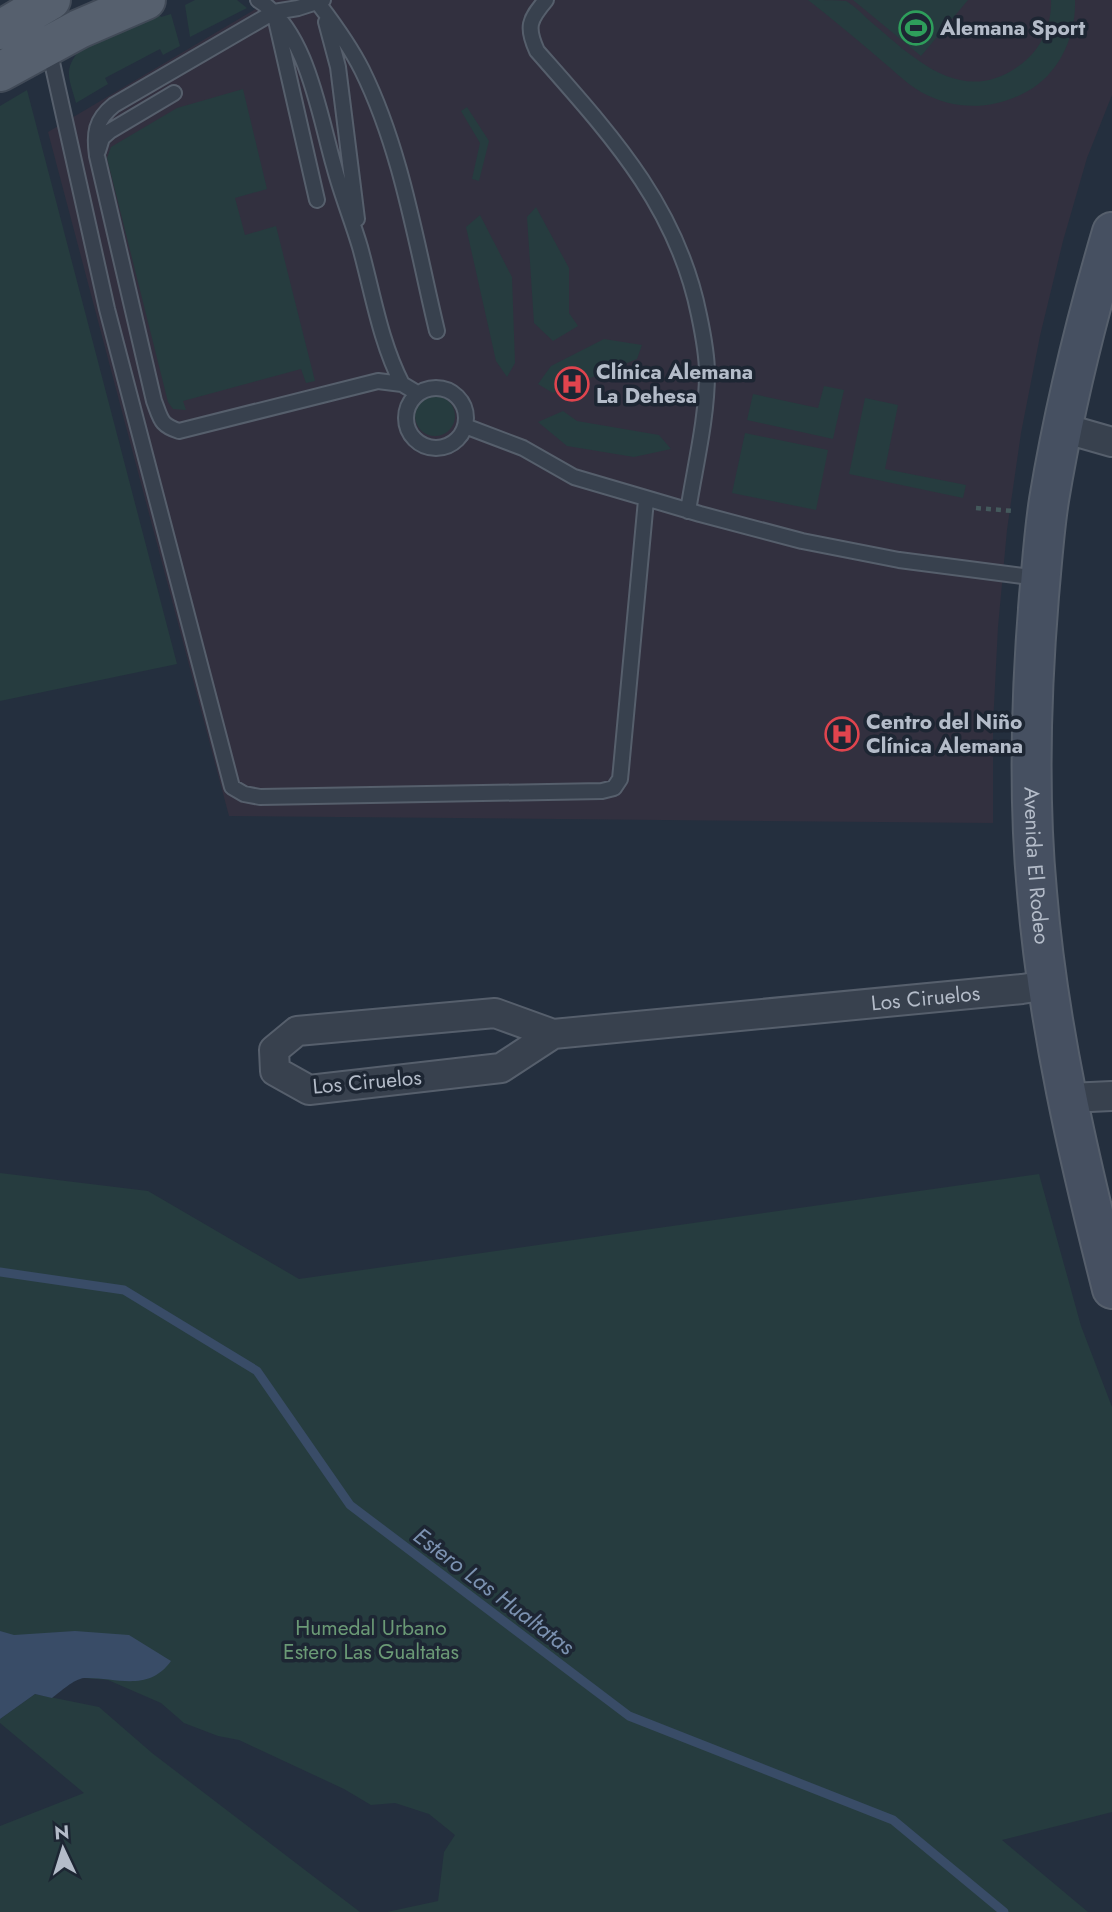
<svg xmlns="http://www.w3.org/2000/svg" width="1112" height="1912" font-family="Jost,sans-serif">
<style>
.medical{fill:#32303f}
.green{fill:#263c3f}
.water{fill:#394c67}
.lines{fill:none;stroke-linecap:round;stroke-linejoin:round}
.stream{stroke:#394c67;stroke-width:9}
.lane-casing{stroke:#565f6c;stroke-width:18}
.street-casing{stroke:#565f6c;stroke-width:32}
.secondary-casing{stroke:#565f6c;stroke-width:42}
.primary-casing{stroke:#414a57;stroke-width:42}
.path{stroke:#44595c;stroke-width:4.5;stroke-dasharray:5 5;stroke-linecap:butt}
.lane{stroke:#38414e;stroke-width:14}
.street{stroke:#38414e;stroke-width:28}
.secondary{stroke:#465061;stroke-width:38}
.primary{stroke:#56606e;stroke-width:38}
.labels{text-anchor:middle;dominant-baseline:central;stroke-width:7;stroke-linejoin:round;paint-order:stroke}
.poi-label{font-size:21px;font-weight:bold;fill:#b4bcc9;stroke:#1d2633;text-anchor:start}
.street-label{font-size:21px;fill:#b4bcc9;stroke:#1d2633}
.park-label{font-size:21px;fill:#6b9a76;stroke:#1d2633}
.water-label{font-size:23px;font-style:italic;fill:#7c92b1;stroke:#1d2633}
</style>
<rect width="100%" height="100%" fill="#242f3e"/>
<!-- medical -->
<path class="medical" d="M267,0h845v95l-25,63 -24,83 -23,95 -19,97 -14,97 -9,97 -5,98v98l-764,-7 -181,-684 206,-122z"/>
<!-- green -->
<path class="green" d="M195,0h42l10,8 -57,29 -5,-32z
M808,0c11,0 29,0 38,1 9,5 17,14 25,21 43,36 91,86 149,43 21,-15 32,-40 31,-65h24c1,34 -13,68 -42,88 -35,22 -76,24 -112,4 -17,-10 -31,-25 -46,-37 -22,-19 -44,-37 -67,-55z
M853,0h115l-47,56z
M158,12l3,5 10,-3 9,32 -17,9 -3,-6 -55,29 3,6 -32,19c-6,-23 -14,-33 4,-53z
M243,89l24,100 -32,9 10,37 31,-9 39,155 -9,2 -5,-14 -118,32 3,9 -13,-1 -5,-7 -61,-244 4,-11 66,-39z
M27,90l150,574 -177,37v-595z
M467,107l22,34 -10,40 -7,-2 8,-36 -19,-32z
M536,207l33,61v45l9,13 -25,15 -19,-18 -7,-106z
M480,215l32,62 3,86 -8,14 -11,-16 -30,-134z
M604,339l38,6 -5,14 -84,34 -15,-9 13,-18z
M824,386l20,4 -11,49 -86,-19 6,-26 65,14z
M415 416a20 20 0 1 1 40 0a20 20 0 1 1-40 0Z
M865,398l33,7 -13,64 81,16 -3,13 -114,-24z
M563,411l14,10 82,14 12,14 -37,8 -67,-11 -29,-24z
M745,433l83,17 -12,60 -84,-17z
M0,1173l148,18 151,88 740,-105 42,152 31,81v405l-110,28 86,72h-701l51,-11 6,-49 11,-17 -26,-21 -34,-11 -24,2 -27,-16 -105,-49 -21,-4 -34,-13 -23,-20 -53,-23 -36,-3 -72,18z
M35,1694l64,13 53,46 208,159h-360v-86l84,-33 -84,-70v-4z"/>
<!-- water -->
<path class="water" d="M0,1631l14,4 61,-4 54,4 42,26c-23,32 -55,16 -87,17 -10,1 -24,14 -32,20l-17,-4 -35,25z"/>
<g class="lines">
<!-- stream -->
<path class="stream" d="M0,1272l124,18 133,81 93,134 279,211 264,104 111,92"/>
<defs>
<path id="lane" d="M258,0c49,30 61,114 76,166 7,27 18,54 26,81 13,47 20,94 42,137
M323,0l-25,8 -24,4 -160,93c-19,15 -20,29 -17,51l57,245c7,18 6,24 25,30l199,-50 24,3 15,9
M546,0c-17,20 -20,27 -9,51 72,82 140,154 162,264 4,19 8,39 8,58 0,46 -12,93 -19,138
M318,3c16,21 32,43 44,67 40,81 54,174 75,261
M275,16l42,184
M326,22l12,45 19,152
M49,49l58,260 125,478 12,7 16,3 342,-6 12,-3 6,-9 1,-10 25,-269
M98,151l4,-13 8,-7 64,-38
M406 418a30 30 0 1 1 60 0a30 30 0 1 1-60 0Z
M465,426l58,22 51,29 126,37 102,27 97,19 139,18"/>
<g id="street">
<path d="M1063,428l49,14"/>
<path id="s1" d="M553,1034l-52,34 -192,22 -34,-19 -1,-21 23,-19 198,-18 58,21 469,-45 26,-4"/>
<path d="M1069,1098l43,-2"/>
</g>
<g id="secondary">
<path id="s2" d="M1112,232c-26,88 -48,177 -63,268 -5,32 -7,64 -10,96 -8,98 -11,199 -2,296 11,135 42,267 75,397"/>
</g>
<path id="primary" d="M0,30l51,-30
M0,72l79,-43 67,-29"/>
</defs>
<!-- lane casing -->
<use href="#lane" class="lane-casing"/>
<!-- street casing -->
<use href="#street" class="street-casing"/>
<!-- secondary casing -->
<use href="#secondary" class="secondary-casing"/>
<!-- primary casing -->
<use href="#primary" class="primary-casing"/>
<!-- path -->
<path class="path" d="M976,508l37,3"/>
<!-- lane -->
<use href="#lane" class="lane"/>
<!-- street -->
<use href="#street" class="street"/>
<!-- secondary -->
<use href="#secondary" class="secondary"/>
<!-- primary -->
<use href="#primary" class="primary"/>
</g>
<!-- icons -->
<defs>
<symbol id="stadium-ring" viewBox="-11 -11 22 22"><circle r="9.5" fill="#1d2633" stroke="#2e9e5b" stroke-width="1.5"/><path d="M0-5a6.5 5 0 1 0 0 10a6.5 5 0 1 0 0-10ZM-3.5-1.8h7v3.6h-7Z" fill="#2e9e5b"/></symbol>
<symbol id="hospital-ring" viewBox="-11 -11 22 22"><circle r="9.5" fill="#1d2633" stroke="#e0444e" stroke-width="1.5"/><path d="M-5-5h3v3.5h4V-5h3V5h-3V1.5h-4V5h-3Z" fill="#e0444e"/></symbol>
</defs>
<g fill-rule="evenodd">
<use href="#stadium-ring" x="897" y="9" width="38" height="38"/>
<use href="#hospital-ring" x="553" y="365" width="38" height="38"/>
<use href="#hospital-ring" x="823" y="715" width="38" height="38"/>
</g>
<g class="labels">
<!-- poi labels -->
<g class="poi-label">
<text x="940" y="28">Alemana Sport</text>
<text x="596" y="372">Clínica Alemana<tspan x="596" dy="24">La Dehesa</tspan></text>
<text x="866" y="722">Centro del Niño<tspan x="866" dy="24">Clínica Alemana</tspan></text>
</g>
<!-- street labels -->
<g class="street-label">
<text stroke="none"><textPath href="#s2" startOffset="642">Avenida El Rodeo</textPath></text>
<text stroke="none"><textPath href="#s1" startOffset="980">Los Ciruelos</textPath></text>
<text transform="translate(367 1082) rotate(-5)">Los Ciruelos</text>
</g>
<!-- park labels -->
<g class="park-label">
<text x="371" y="1628">Humedal Urbano<tspan x="371" dy="24">Estero Las Gualtatas</tspan></text>
</g>
<!-- water labels -->
<g class="water-label">
<text transform="translate(494 1591) rotate(37)">Estero Las Hualtatas</text>
</g>
</g>
<!-- north arrow -->
<g transform="translate(63 1849) rotate(356)" stroke="#1d2633" stroke-width="5" paint-order="stroke">
<path d="M0-5L12 26L0 18L-12 26Z" fill="#b4bcc9"/>
<text y="-10" font-size="19" font-weight="bold" text-anchor="middle" fill="#b4bcc9">N</text>
</g>
</svg>
